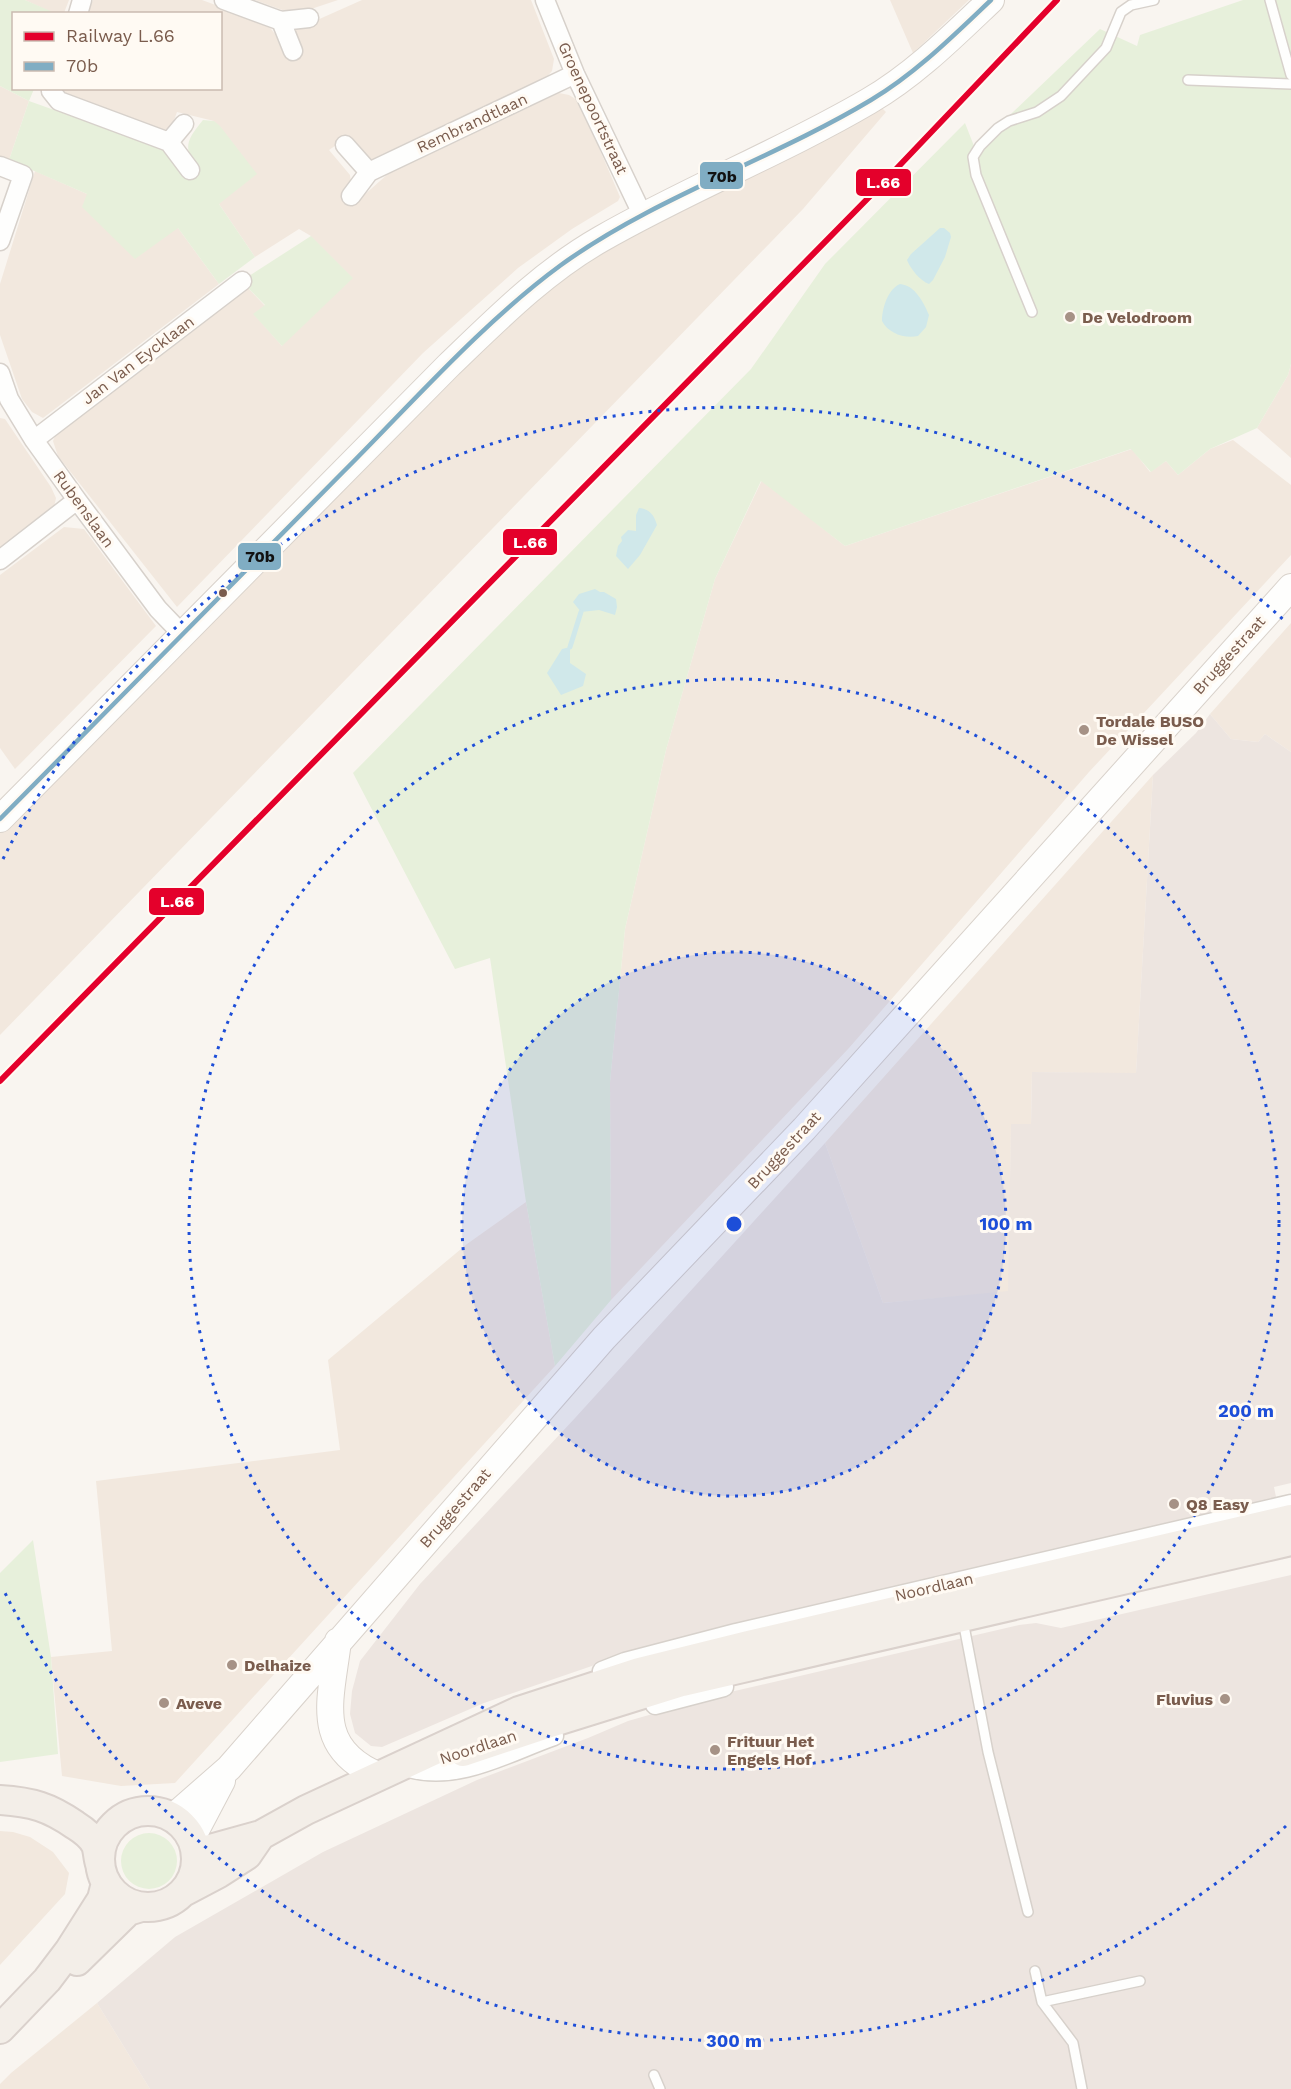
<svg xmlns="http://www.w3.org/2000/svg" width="1291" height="2089" font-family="'Work Sans',sans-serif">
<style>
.residential{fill:#f2e8de}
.industrial{fill:#ede5e0}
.green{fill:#e7f0db}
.water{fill:#d0e8ea}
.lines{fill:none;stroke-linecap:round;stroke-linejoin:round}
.stream{stroke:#d0e8ea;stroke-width:5}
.lane-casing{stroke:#d7d1cb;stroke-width:12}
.street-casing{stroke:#d7d1cb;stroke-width:21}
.secondary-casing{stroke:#d9d2cb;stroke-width:28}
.primary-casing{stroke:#dad1cc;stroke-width:32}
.lane{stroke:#fefefd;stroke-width:9}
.street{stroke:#fefefd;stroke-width:18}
.secondary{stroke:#fefefd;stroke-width:26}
.primary{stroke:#f3eee8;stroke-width:28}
.bus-1-casing{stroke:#fffaf3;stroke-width:9}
.bus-1{stroke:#80adc3;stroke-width:4.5}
.rail-1-casing{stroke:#fffaf3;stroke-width:10}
.rail-1{stroke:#e4002b;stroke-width:6}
.ring{fill:none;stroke:#1d4ed8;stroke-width:3;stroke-dasharray:3 6}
.poi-dot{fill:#a69286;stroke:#fffaf3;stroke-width:2}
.bus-dot{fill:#7a5c4d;stroke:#fffaf3;stroke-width:2}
.labels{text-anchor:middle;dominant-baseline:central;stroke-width:6;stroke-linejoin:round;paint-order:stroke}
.street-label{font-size:16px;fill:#7a5c4d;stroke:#fffaf3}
.poi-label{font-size:16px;font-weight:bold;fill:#7a5c4d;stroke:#fffaf3;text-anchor:start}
.centre{fill:#1d4ed8;stroke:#fffaf3;stroke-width:3}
.ring-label{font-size:18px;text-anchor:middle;font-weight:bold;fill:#1d4ed8;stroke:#fffaf3;stroke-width:6;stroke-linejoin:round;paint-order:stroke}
.line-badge{stroke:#fffaf3;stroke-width:2}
.badge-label{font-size:16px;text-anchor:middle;font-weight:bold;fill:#fff}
.pale-badge-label{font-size:16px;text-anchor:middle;font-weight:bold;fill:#111}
</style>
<rect width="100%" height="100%" fill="#f9f5f0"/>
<!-- residential -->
<path class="residential" d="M25,0h44l-5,13 -9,1z
M93,0h109l65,24 8,10 9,22 12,-6 -3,-15 4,-6 65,-29h169l23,59 -2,12 -7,8 -174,84 -26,-24 -16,11 21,25 4,29 35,-31 170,-80 10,2 10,6 41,96 -2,4 -46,28 -54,39 -95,85 -246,254 -119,-151 -5,-15 6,-14 189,-139 17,18 -11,8 28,32 29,-110 -12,-7 -44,28 -36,-53 -5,-83 -37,-9 -4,11 -8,7 -8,-1 -92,-35 -2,-5 157,-1v-74l-132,-1z
M255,0h83l-39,13 -14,-2z
M890,0h79l-56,53z
M0,86l29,15 -20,59 -9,-4z
M880,106l6,6 -83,97 -803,826v-202l529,-535 100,-66z
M35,171l52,23 91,34 41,56 -176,134 -11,-6 -10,-13 -22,-64v-51z
M1291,364v94l-34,-30 31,-53z
M0,418l5,1 46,68 5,11 -3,14 -53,40z
M1233,440l58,45v70l-202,217 -240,276 -238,252 -1,-218 15,-153 41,-179 49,-171 47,-99 83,66 287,-97 18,23 16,-11 12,14 32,-26z
M64,527l20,2 72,97 -141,143 -15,-21v-173z
M1291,623v129l-26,-18 -7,8 -27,-3 -21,-25z
M1153,775l-17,299 -104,-2 -1,53 -20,-1 -2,168 -126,11 -58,-160z
M526,1202l29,164 -380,417 -54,3 -59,-10 -11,-119 61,-6 -16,-170 244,-31 -12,-90 139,-116z
M0,1831l13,1 17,5 23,15 16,21 -4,21 -65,71z
M97,2003l53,86h-150v-5l11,-11z"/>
<!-- industrial -->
<path class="industrial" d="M1210,714l21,25 27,3 7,-8 26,18v731l-17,4 3,15 -656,154 -137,47 -102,44 -11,-1 -16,-13 -5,-19 2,-23 8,-30 60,-77 155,-166 250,-275 58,160 125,-12 3,-167h20l1,-52 104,1 17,-298 43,-42z
M1291,1575v514h-1141l-53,-86 78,-66 148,-85 154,-72 111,-42 40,-17 98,-28 293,-68 17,-2 25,5z"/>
<!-- green -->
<path class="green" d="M0,0h25l30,13 -41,1v74l20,1 -5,12 140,50 21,27 9,-5c-16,-25 -14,-31 4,-53l11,1 6,5 37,48 -38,30 36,53 -36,27 -41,-56 -43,31 -53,-52 5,-13 -78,-34 20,-59 -29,-15z
M1243,0h48v364l-3,11 -31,53 -47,21 -32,26 -12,-14 -15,11 -20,-23 -286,97 -84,-65 -46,98 -49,171 -41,179 -15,153 1,218 -56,66 -29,-164 -36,-244 -35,11 -102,-196 398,-404 74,-105 140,-141 9,23 -5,8 131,-125 37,17 3,-11z
M311,236l42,42 -71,68 -29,-32 12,-9 -17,-17 1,-12z
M33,1540l18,117 7,97 -58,8v-189z
M121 1861a28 28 0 1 1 56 0a28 28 0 1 1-56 0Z"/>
<!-- water -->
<path class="water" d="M940,228h4l6,5 1,4 -6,20 -12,23 -4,4c-9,-3 -19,-16 -22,-24l4,-6z
M900,284c15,1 24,19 29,31l-3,12 -8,9c-14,3 -30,-3 -36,-15 0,-13 6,-32 18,-37z
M639,508c11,1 15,7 18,17l-17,30 -12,14 -12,-13 2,-10 4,-5 -1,-4 7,-7 8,1v-16z
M595,589l5,3h4l12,7 1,8 -2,8 -16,-5 -18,2 -8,-10 6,-8z
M570,647v16l16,11 -3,12 -22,9 -14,-22 15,-24z"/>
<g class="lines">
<!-- stream -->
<path class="stream" d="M570,647l11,-35"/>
<defs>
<path id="lane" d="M1270,0l21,75
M1188,80l103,4
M1032,312l-56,-137 -3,-18 7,-11 18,-18 11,-7 28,-9 24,-16 45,-48 15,-36 10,-7 23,-5
M965,1631l23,121 40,160
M1035,1971l7,31 31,41 9,46
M1042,2002l98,-21
M654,2075l6,14"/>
<path id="street" d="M224,0l57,21 28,-3
M545,0l30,74 68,142
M78,14l4,-14
M281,21l12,30
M52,88l-1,3 8,10 110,41 15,-18
M169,142l21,28
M345,145l24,27
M0,166l23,9 -23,66
M351,196l18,-24 206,-98
M0,373l9,26 25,41 43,60 81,109 25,26
M34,440l208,-159
M0,560l77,-60
M602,1671l23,-9 111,-29 555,-129
M655,1705l69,-18
M409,1768c50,14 99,-16 145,-32"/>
<path id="secondary" d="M0,819l448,-453c48,-46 95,-94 153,-127 87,-50 181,-87 268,-138 45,-26 84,-65 122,-101
M338,1641c-7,59 -26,107 42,135
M173,1817l56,-49 375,-430 200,-209 487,-542
M192,1838l30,-57"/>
<path id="primary" d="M463,1752l84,-28 135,-42 609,-141
M0,1800c32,2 49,7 75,25 8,5 17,12 21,20 2,5 2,13 4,19
M100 1859a48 48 0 1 1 96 0a48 48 0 1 1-96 0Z
M196,1853l65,-18 45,-25 213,-99 120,-39 109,-27 543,-126
M183,1892l36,-19 28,-18 13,-19
M77,1961l51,-50 13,-4
M0,2029l47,-49 22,-29 33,-52 4,-16"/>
</defs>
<!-- lane casing -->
<use href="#lane" class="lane-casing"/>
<!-- street casing -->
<use href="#street" class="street-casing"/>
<!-- secondary casing -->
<use href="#secondary" class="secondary-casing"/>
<!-- primary casing -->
<use href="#primary" class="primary-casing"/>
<!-- lane -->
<use href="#lane" class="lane"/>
<!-- street -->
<use href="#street" class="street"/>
<!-- secondary -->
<use href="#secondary" class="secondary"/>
<!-- primary -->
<use href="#primary" class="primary"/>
<defs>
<path id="bus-1" d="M0,819c115,-116 229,-232 344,-348 68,-68 139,-149 217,-206 94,-68 210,-105 310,-165 45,-27 82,-64 120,-100"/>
</defs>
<!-- bus-1 casing -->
<use href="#bus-1" class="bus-1-casing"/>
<!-- bus-1 -->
<use href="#bus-1" class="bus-1"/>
<defs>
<path id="rail-1" d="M0,1081l880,-895 177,-186"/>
</defs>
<!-- rail-1 casing -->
<use href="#rail-1" class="rail-1-casing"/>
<!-- rail-1 -->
<use href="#rail-1" class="rail-1"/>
</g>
<!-- distance rings -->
<circle cx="734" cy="1224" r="272" fill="#1d4ed8" fill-opacity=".12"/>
<g class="ring">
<circle cx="734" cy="1224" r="272"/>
<circle cx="734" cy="1224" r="545"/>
<path d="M1286 1826A817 817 0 0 1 3 1589M3 859A817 817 0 0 1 1286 622"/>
</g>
<!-- markers -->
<g class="poi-dot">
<circle cx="1070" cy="317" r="6"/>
<circle cx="1084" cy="730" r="6"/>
<circle cx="1174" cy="1504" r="6"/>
<circle cx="232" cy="1665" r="6"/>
<circle cx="1225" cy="1699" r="6"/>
<circle cx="164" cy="1703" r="6"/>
<circle cx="715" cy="1750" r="6"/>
</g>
<circle class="bus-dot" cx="223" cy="593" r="5"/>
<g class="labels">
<!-- street labels -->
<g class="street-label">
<text transform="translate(593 108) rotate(65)">Groenepoortstraat</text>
<text transform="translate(472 123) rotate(-25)">Rembrandtlaan</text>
<text transform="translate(138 360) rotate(-37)">Jan Van Eycklaan</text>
<text transform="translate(84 509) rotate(54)">Rubenslaan</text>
<text transform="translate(1229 655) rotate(-48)">Bruggestraat</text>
<text transform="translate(784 1150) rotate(-47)">Bruggestraat</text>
<text transform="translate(455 1508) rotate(-49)">Bruggestraat</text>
<text transform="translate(934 1587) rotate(-13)">Noordlaan</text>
<text transform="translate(478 1747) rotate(-18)">Noordlaan</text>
</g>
<!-- poi labels -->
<g class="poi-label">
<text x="1082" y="317">De Velodroom</text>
<text x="1096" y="721">Tordale BUSO<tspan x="1096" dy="18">De Wissel</tspan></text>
<text x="1186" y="1504">Q8 Easy</text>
<text x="244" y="1665">Delhaize</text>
<text x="1213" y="1699" text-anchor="end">Fluvius</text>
<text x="176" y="1703">Aveve</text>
<text x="727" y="1741">Frituur Het<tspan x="727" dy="18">Engels Hof</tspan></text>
</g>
</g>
<circle cx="734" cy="1224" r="9" class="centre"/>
<g class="ring-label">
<text x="1006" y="1230">100 m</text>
<text x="1246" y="1417">200 m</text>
<text x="734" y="2047">300 m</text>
</g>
<g class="line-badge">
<rect x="699" y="161" width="45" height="29" rx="6" fill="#80adc3"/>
<rect x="855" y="168" width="57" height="29" rx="6" fill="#e4002b"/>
<rect x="502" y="528" width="56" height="28" rx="6" fill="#e4002b"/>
<rect x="237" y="542" width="45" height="29" rx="6" fill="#80adc3"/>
<rect x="148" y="887" width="57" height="29" rx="6" fill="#e4002b"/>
</g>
<g class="badge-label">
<text x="883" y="188">L.66</text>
<text x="530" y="548">L.66</text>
<text x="177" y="907">L.66</text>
</g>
<g class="pale-badge-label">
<text x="722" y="182">70b</text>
<text x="260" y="562">70b</text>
</g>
<!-- legend -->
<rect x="12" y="12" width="210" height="78" fill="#fffaf3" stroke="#cabbb1" stroke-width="1.5"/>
<rect x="24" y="32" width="30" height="9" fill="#e4002b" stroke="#cabbb1" stroke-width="1.5"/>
<text x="66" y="42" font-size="18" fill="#7a5c4d">Railway L.66</text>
<rect x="24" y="62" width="30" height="9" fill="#80adc3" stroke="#cabbb1" stroke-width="1.5"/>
<text x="66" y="72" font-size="18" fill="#7a5c4d">70b</text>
</svg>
